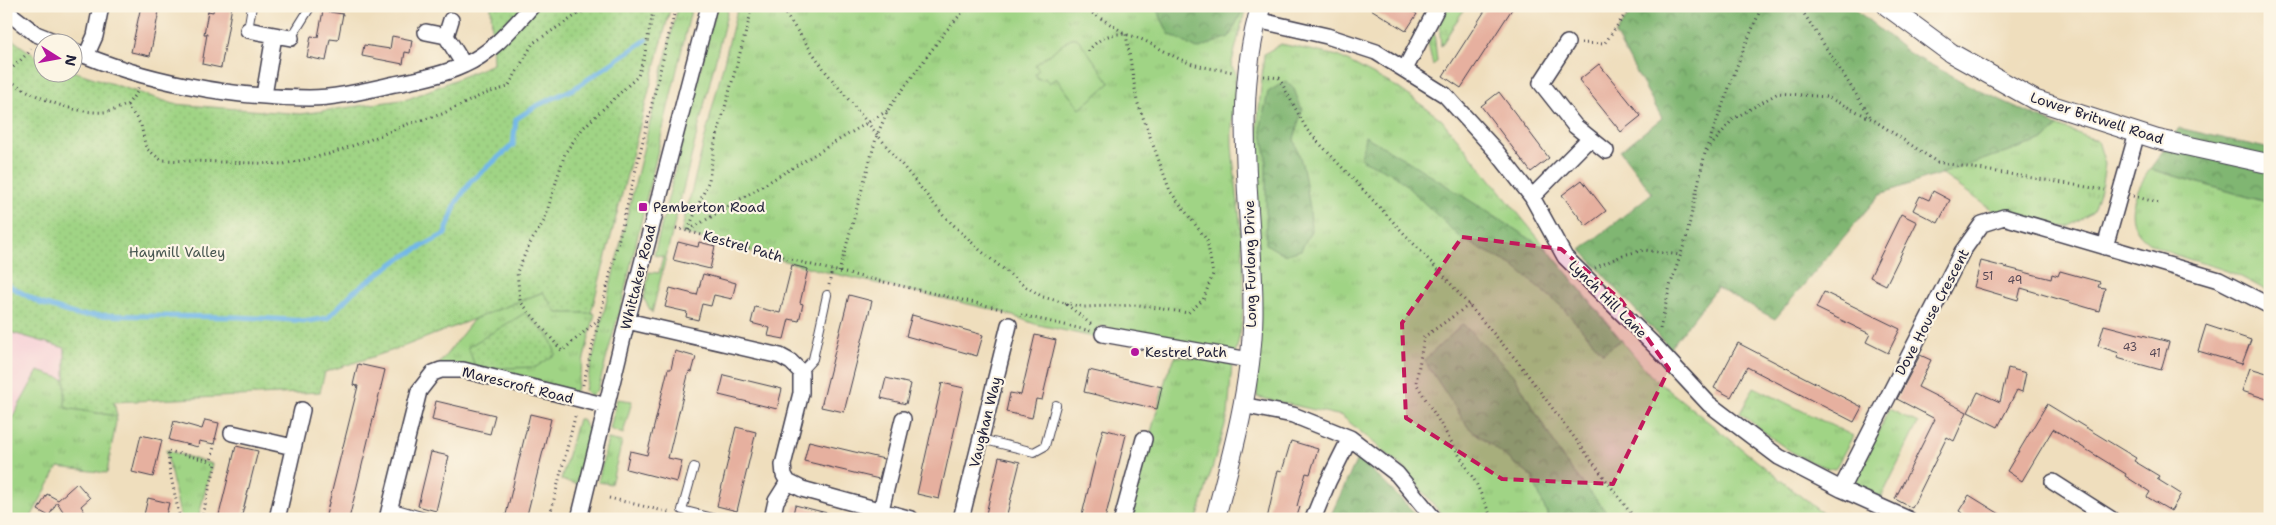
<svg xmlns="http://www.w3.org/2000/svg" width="2276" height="525" font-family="'Shantell Sans',sans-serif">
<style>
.built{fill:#f6cfd7}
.grass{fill:url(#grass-tufts);stroke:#617b60}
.forest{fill:url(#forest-crowns);stroke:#516c56}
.park{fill:url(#park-dots);stroke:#617b60}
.pitch{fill:#a0d485;stroke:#617b60}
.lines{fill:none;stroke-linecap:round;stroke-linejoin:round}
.stream{stroke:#72b7e8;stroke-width:5}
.building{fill:#e6b09f}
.service-casing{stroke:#413e4e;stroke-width:10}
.minor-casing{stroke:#413e4e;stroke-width:18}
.tertiary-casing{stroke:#413e4e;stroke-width:21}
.path{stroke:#413e4e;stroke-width:3;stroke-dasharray:1 4;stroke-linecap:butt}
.service{stroke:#fff;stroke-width:8}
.minor{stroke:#fff;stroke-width:15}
.tertiary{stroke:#fff;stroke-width:19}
.marked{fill:#c2185b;fill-opacity:0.2;stroke:#c2185b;stroke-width:4;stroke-dasharray:10 6;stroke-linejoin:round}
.poi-dot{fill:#b5179e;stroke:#fcf5e5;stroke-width:2}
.labels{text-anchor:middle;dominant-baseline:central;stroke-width:4.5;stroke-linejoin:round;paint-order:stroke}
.number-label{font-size:11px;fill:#534654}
.street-label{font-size:14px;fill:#22223b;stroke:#fcf5e5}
.poi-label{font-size:14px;fill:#22223b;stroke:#fcf5e5;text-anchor:start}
.park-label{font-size:14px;fill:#485751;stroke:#fcf5e5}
</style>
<defs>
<pattern id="grass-tufts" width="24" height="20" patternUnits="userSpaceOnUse" patternTransform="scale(1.25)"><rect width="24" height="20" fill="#a0d485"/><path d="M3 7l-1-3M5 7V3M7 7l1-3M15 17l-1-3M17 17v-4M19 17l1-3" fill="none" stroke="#8ab674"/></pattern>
<pattern id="forest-crowns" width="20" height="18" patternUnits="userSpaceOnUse" patternTransform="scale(1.25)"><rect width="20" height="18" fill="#80b672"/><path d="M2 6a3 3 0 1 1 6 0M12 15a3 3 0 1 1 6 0" fill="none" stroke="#68945f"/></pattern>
<pattern id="park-dots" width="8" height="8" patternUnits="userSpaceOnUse" patternTransform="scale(1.25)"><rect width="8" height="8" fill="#a0d485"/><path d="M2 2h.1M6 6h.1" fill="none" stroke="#8ab674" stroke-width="1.8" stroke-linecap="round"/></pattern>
</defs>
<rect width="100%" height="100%" fill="#fcf5e5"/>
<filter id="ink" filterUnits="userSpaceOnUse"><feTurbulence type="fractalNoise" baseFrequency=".02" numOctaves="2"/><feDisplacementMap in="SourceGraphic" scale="10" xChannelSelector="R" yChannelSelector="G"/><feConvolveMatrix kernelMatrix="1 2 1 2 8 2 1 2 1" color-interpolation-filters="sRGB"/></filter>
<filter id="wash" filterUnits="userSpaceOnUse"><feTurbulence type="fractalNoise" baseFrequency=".0096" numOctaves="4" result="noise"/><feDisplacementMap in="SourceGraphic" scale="20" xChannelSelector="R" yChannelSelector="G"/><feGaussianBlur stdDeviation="1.12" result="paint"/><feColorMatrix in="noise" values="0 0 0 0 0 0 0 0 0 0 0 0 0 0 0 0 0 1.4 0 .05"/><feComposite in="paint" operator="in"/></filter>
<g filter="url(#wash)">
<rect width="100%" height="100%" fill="#efdebd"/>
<!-- built -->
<path class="built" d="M6,331l59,17 1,32 -28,-9 -32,58z"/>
<!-- grass -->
<path class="grass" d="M678,6h14l-69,292 -25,91 -7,8 -6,-7z
M716,6h13l-77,307 -8,-14 5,-27 10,1 4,-16 -9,-2z
M738,6h508l-15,60 5,7c-1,24 -5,49 -4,72 5,64 22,148 3,209l-135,-28 -7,11 -58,-13 -36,-13 -177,-40 -141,-38z
M1448,6h18l-25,40 -2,-23z
M1434,31l3,30 -4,5 -5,-23z
M1281,44l57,12 59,31 44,32 209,256 169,136 22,8h-396l-40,-50 -63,-53 -85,-19v-267l7,-76z
M2058,126l40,15 7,23 -3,19 -9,28 -25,16 -16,-1 -58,-15 -54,-38 106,-34z
M2150,169l120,34v89c-13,-6 -25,-14 -38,-19 -52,-21 -137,-23 -82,-104z
M543,292l52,22 -20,80 -136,-30 35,-45z
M1176,356l56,8 -4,51 -31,104h-70l40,-145z
M38,371l28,9v28l51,8 -10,57 -49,-6 -28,52h-24v-90z
M1754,387l99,49 -18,33c-36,-5 -66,-34 -95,-56z
M617,399l15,2 -9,33 -13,-5z
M1889,409l29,14 -37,75 -27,-15z
M578,419h4l5,10 4,1 -14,54 -16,-4z
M608,439l14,3 -11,42 -13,-2z
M166,450l46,14 -14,55h-17z"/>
<!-- forest -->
<path class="forest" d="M1155,6h90l-16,31 -32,12 -28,-15z
M1635,6h216l58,47 65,35 84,38 -12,13 -166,55 -105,125 -58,-31 -47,60 -89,-98 71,-57 -32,-42 42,-33 -47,-84z
M1286,81l8,8 8,21 -8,29 9,28 7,41 1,23 -10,19 -17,5 -18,-11v-88l-5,-30 7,-34z
M2179,128l91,21v54l-120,-34z
M1365,136l43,25 141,90 72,89 -18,13 -42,-47 -49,-41 -50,-26 -67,-64 -34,-16z
M1463,324l52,53 49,83 48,59h-63l-17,-42 -64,-50 -44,-67z
M1358,457l56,55 -2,7h-83z"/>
<!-- park -->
<path class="park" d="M491,6h180l-80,307h-34l-14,-21 -146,57 -72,23 -5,20 -206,10 3,14 -52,-8v-60l-59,-17v-296l36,26v11l31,-1 101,33 127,10 107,-15 85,-35z
M525,313l24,23 7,18 -20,13 -60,2 -8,-22z"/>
<!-- pitch -->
<path class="pitch" d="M1071,38h6l5,6 28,39 -30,26 -24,-31 -7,5 -4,-5 -3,2 -5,-2 -2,-5 4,-3 -4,-5z"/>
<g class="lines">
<!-- stream -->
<path class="stream" d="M6,284l34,19 37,12 162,2 70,4 19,-3 25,-26 46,-33 46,-25 11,-31 15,-22 42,-36 3,-26 20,-13 39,-18 71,-48"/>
</g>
<g id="blocks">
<!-- building -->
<path class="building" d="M141,6h19l-10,50 -19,-4z
M214,6h18l-11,62 -19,-4 5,-30h-3l4,-23 5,1z
M1366,6h38l13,8 -11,17z
M1488,6h26l-53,82 -18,-12z
M323,11l20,3 -5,26 -8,-1 -4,22 -19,-4 4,-21 7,1z
M392,36l20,4 -2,13 -5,-1 -2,12 -41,-8 2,-11 26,4z
M1599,64l42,52 -20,16 -42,-52z
M1499,92l50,66 -18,14 -50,-66z
M1582,180l24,31 -20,15 -24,-31z
M1933,191l17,9 -12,23 -25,-13 7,-14 9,4z
M1901,214l16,8 -31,63 -16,-8z
M678,242l20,5 1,-5 16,4 -5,23 -37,-9z
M1981,261l70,18 1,-5 6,2 2,-5 40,11 -2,5 7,1 -6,23 -78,-23 -3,12 -44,-13z
M792,265l16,4 -8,34 3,1 -4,17 -10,-2 -5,20 -16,-3 2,-8 -19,-5 4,-16 25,6z
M703,274l33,9 -4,16 -18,-4 -3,11 -9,-2 -4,16 -12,-3 1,-5 -22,-5 5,-19 27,7z
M1824,292l76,37 -12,24 -22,-11 4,-8 -54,-26z
M849,295l23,6 -28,111 -23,-5z
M912,315l71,20 -6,21 -71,-20z
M2104,325l65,17 -8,28 -44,-12 2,-5 -21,-7z
M2206,325l45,15 -9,24 -44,-13z
M1035,335l21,5 -14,60 -6,-1 -4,19 -26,-6 4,-19 11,2z
M1738,343l124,64 -8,15 -107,-55 -16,30 -17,-9z
M675,351l21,6 -4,15 -3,-1 -21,87 14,3 -5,21 -51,-13 4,-18 17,4 21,-86h3z
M1920,355l11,5 -13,27 49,25 -13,29 -7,-4 -35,71 -17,-9 40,-80 -38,-20z
M358,364l27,6 -36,149h-24l33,-133 -5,-1z
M2008,368l18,5 -4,19 -5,-2 -19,37 -30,-15 10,-20 22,10z
M2250,368l20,6v26l-28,-9z
M1089,370l73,17 -5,22 -73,-17z
M724,375l58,14 -5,20 -58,-14z
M886,378l25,6 -5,20 -25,-6z
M942,383l22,5 -25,111 -22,-5z
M436,401l59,14 -5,19 -58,-14z
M2047,404l89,54 -2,3 25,15 -2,3 24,15 -10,17 -24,-14 3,-5 -25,-16 1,-2 -73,-45 -31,52 -15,-10z
M530,414l21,5 -25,100h-21z
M205,420l14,3 -5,21 -15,-3 -1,6 -29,-7 5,-19 28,8z
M736,427l20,5 -19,79 -20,-5z
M1103,429l23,6 -21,84h-24z
M141,435l21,5 -9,37 -21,-5z
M809,441l75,18 -5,20 -75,-18z
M1291,441l27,8 -8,25 -4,-1 -9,33 3,1 -4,12h-29l11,-49 4,1z
M236,446l22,5 -17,68h-23z
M431,452l18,4 -13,55 -18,-5z
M999,457l21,5 -14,56 -20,-4z
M77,483l13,15 -9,8 8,13h-21l-11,-17 -8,14 -11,-6 9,-16 11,6z
M1969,495l39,24h-37l-12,-8z
M148,498l21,5 -4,16h-22z
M795,505l36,9 -1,5h-38z"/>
</g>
</g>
<g filter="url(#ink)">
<use href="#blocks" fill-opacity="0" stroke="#413e4e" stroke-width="1"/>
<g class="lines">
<defs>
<path id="service" d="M248,30l4,-24
M291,38l20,-32
M801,372l12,-13 14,-64
M981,439l53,13 11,-6 11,-41
M694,467l-12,43 35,9
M390,507l42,12"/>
<path id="minor" d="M6,11l30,23 20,8
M1257,20l70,16 49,16 69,43 51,56 36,46 33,60 91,90 53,57 70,53 62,32 67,30
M248,30l43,8
M426,32l20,4 18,29
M446,36l5,-16
M1567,43l-26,40 34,43 31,25
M72,50c70,31 160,48 237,48 28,0 58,-8 86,-14 22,-4 48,-9 69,-19 28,-12 48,-37 68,-59
M86,56l9,-20 6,-30
M1405,69l33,-63
M264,95l10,-59
M1532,197l58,-59
M2105,247l32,-114
M627,321l153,35 11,6 10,10v21l-18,72 1,10 4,7 -12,19 -4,18
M1103,334l146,26
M1242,405l51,10 57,23 47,36 37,45
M232,433l61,14
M788,482l14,7 109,30
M2053,482l58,37
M1841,489l121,-237 20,-28 22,-7 215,63 51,26
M881,510l22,-91
M277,519l25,-109
M387,519l32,-128 14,-18 8,-3h22l144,36
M579,519l48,-198 82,-315
M961,519l48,-194
M1122,519l22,-80
M1313,519l15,-37 22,-44"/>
<path id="tertiary" d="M1887,6l64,47 84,47 121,39 114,25
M1215,519c18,-66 37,-136 38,-204 1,-103 -23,-208 8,-309"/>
</defs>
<!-- service casing -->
<use href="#service" class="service-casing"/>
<!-- minor casing -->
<use href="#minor" class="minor-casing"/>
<!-- tertiary casing -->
<use href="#tertiary" class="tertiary-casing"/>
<!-- path -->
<path class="path" d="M780,6l46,66 117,143 38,36 42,34 20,12 22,6 28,23
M1799,6l73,113
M1581,43l23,1 27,-38
M1088,51c32,-38 64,-2 99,11 15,6 31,7 46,10
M6,74l22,-21 3,-6
M1264,76l15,2 28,52 136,145 75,87 117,157
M6,78c26,18 66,36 98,34 8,0 16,-5 23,-7l14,20 5,23 15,12 123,4 45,-10 40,-14 39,-16 34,-10 42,-20 24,-7 25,-44 53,-34 27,-3
M127,105l10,-13 1,-5
M1706,150l34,-92 22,-52
M2133,196l26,7
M676,228l147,40 183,42
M688,230l21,-50 5,-33 39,-141
M689,230l198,-119
M1595,268l28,-13 21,-5 36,5
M839,272l38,-137 12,-27 56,-76 23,-26
M829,285l3,-15
M1065,303l18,4 56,-2 49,8 15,-13 10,-26 -6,-34 -37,-49 -33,-90 -11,-67 -45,-28
M1469,305l-45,32 -8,46 60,100 16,36
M1021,315l70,16
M599,319l-37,32 -42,-50 -3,-29 12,-27 15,-24 21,-68 18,-25 55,-52 6,-18 10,-52
M1660,329l10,-43 16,-47 19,-86 28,-34 45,-26 49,4 45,22 65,43 168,28
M583,385l93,-379
M609,498l63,15
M180,519l-11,-52 -1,-16 43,10
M201,519l15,-55 -5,-3 5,-24
M549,519l27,-106"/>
<!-- service -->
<use href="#service" class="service"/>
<!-- minor -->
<use href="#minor" class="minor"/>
<!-- tertiary -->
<use href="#tertiary" class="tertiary"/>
</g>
</g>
<!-- marked area -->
<path class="marked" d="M1462,237l99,12 60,51 48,69 -56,115 -111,-5 -96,-61 -4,-95z"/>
<!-- markers -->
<g class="poi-dot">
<rect x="638" y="202" width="10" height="10" rx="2.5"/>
<circle cx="1135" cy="352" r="5"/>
</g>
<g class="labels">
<!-- number labels -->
<g class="number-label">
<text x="1988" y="276">51</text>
<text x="2015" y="280">49</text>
<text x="2130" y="347">43</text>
<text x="2155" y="353">41</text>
</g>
<!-- street labels -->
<g class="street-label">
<text transform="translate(2097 118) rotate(18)">Lower Britwell Road</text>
<text transform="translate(743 246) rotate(16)">Kestrel Path</text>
<text transform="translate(1250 264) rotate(-91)">Long Furlong Drive</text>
<text transform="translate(638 277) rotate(-76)">Whittaker Road</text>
<text transform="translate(1608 299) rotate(45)">Lynch Hill Lane</text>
<text transform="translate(1932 312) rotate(-62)">Dove House Crescent</text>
<text transform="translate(518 385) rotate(14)">Marescroft Road</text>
<text transform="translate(985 422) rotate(-76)">Vaughan Way</text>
</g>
<!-- poi labels -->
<g class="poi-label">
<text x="653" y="207">Pemberton Road</text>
<text x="1145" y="352">Kestrel Path</text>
</g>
<!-- park labels -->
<g class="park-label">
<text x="177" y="252">Haymill Valley</text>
</g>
</g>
<!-- margin -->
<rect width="2276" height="525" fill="none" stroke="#fcf5e5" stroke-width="25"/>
<!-- north arrow -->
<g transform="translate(58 58) rotate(101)"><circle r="24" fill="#fcf5e5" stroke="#a5a1a1"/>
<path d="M0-4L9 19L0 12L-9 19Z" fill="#b5179e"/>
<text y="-8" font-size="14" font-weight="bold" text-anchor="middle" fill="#22223b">N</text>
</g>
</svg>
